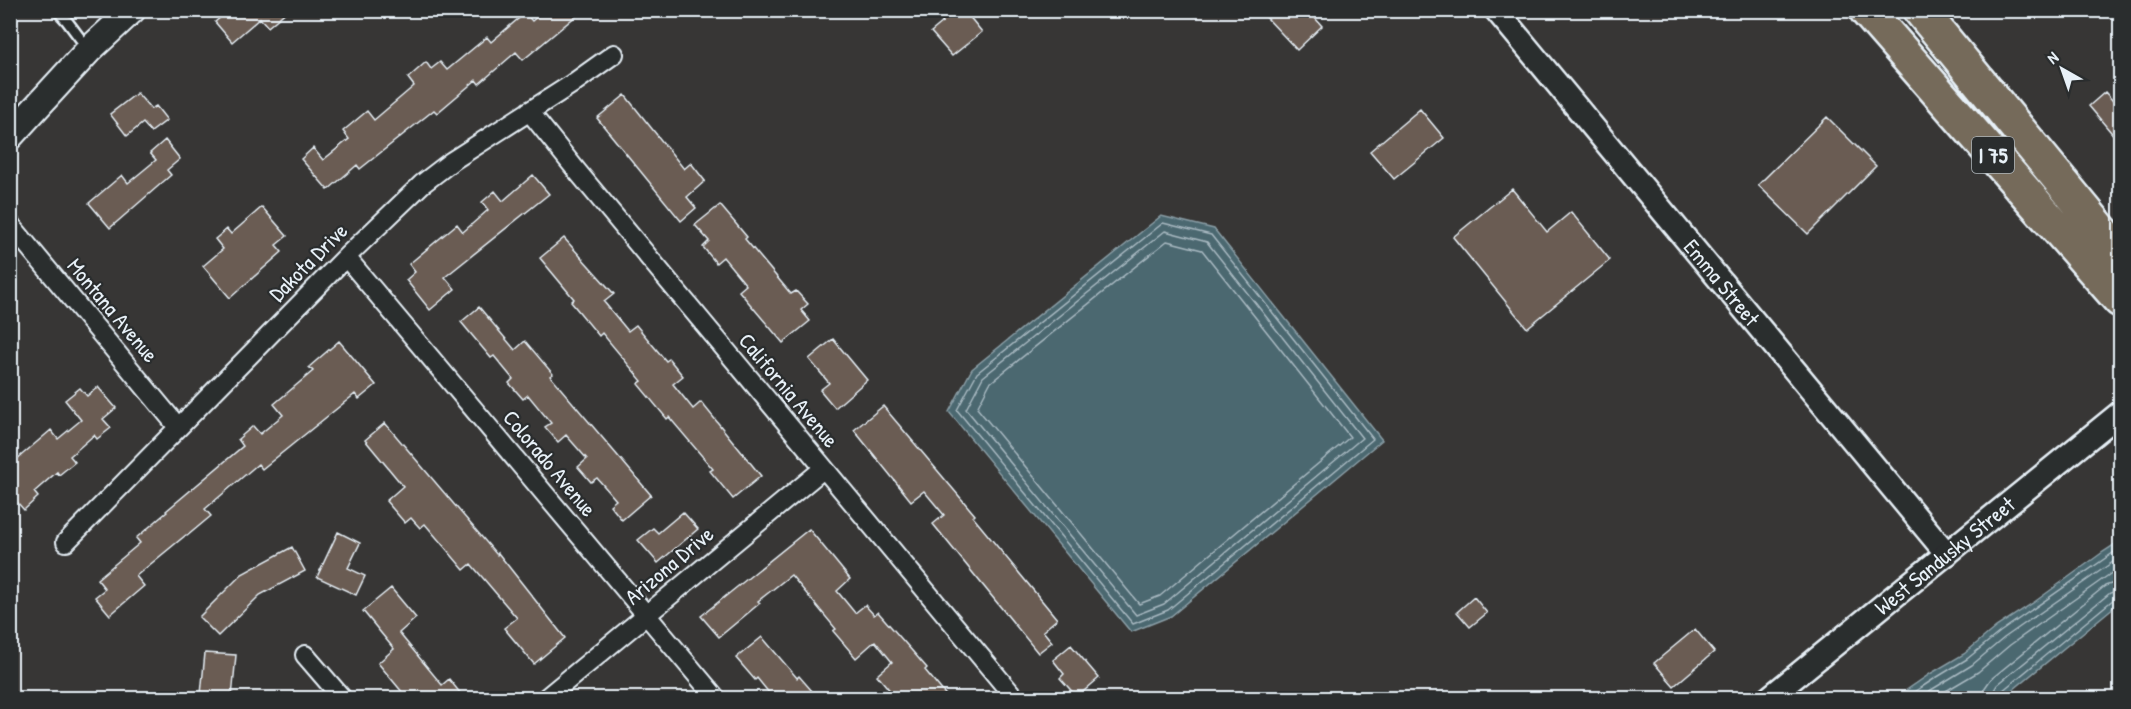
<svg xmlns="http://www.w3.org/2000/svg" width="2131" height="709" font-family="'Patrick Hand',sans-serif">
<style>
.water{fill:#4b6770;stroke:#8a9ea6;stroke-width:1.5}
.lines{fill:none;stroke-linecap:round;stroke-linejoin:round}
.shore{stroke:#a9bac2;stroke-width:1.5}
.building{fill:#6b5c52;stroke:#e8f1f8;stroke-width:1.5}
.service-casing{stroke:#e8f1f8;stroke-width:14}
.minor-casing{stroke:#e8f1f8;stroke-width:22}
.tertiary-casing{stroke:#e8f1f8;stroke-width:27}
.secondary-casing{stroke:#e8f1f8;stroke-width:30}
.motorway-casing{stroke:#e8f1f8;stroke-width:38}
.path{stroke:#e8f1f8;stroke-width:3;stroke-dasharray:6 4.5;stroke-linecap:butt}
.service{stroke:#2a2d2e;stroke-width:9}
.minor{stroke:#2a2d2e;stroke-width:18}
.tertiary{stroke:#2a2d2e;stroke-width:22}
.secondary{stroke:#2a2d2e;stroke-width:26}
.motorway{stroke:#746a5a;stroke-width:33}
.labels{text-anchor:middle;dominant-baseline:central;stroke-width:4.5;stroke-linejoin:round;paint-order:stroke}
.shield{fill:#2a2d2e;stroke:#afb6bb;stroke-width:1.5}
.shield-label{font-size:21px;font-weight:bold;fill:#e8f1f8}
.street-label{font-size:22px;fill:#e8f1f8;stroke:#2a2d2e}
</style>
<rect width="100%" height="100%" fill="#373635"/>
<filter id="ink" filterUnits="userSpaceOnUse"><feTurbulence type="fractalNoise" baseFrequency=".0167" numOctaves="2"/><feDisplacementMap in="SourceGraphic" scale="12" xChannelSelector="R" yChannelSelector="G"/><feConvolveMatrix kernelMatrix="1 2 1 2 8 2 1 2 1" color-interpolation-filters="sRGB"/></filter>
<g filter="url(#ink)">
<!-- water -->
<path class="water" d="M1161,216l53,13 168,211 -211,176 -40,16 -182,-220 23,-43z
M2120,541v61l-117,96h-108l35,-24 34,-20 32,-27 37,-24 70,-51z"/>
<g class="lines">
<!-- shore -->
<path class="shore" d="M1163,223l48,12 162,204 -205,171 -35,14 -176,-214 20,-37z
M1165,231l42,11 155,196 -198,166 -28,11 -170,-206 17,-32z
M1167,241l35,9 148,187 -190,159 -21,8 -162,-196 13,-25z
M1905,698l29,-19 33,-20 33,-27 120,-84
M1918,698l54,-33 32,-27 116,-81
M1934,698l44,-26 32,-27 110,-78
M1983,698l1,-9 7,-10 114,-93 15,-5
M1992,698l1,-6 4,-7 113,-92 10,-3
M2000,698l2,-7 112,-92 6,-1"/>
</g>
<!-- building -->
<path class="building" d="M229,10h59l-20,17 -8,-9 -28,24 -17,-20z
M545,10h38l-60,50 -7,-8 -37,32 -3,-4 -39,33 -3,-3 -74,59 -3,-4 -29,25 -27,-31 12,-11 10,12 26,-21 -6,-8 24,-20 7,9 40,-34 -6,-8 18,-16 5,7 9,-7 7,8 40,-33 4,5 34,-29 7,8z
M933,10h31l18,22 -30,24 -21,-24 12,-10z
M1273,10h35l14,16 -25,24 -31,-33z
M2105,92l16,18v34l-32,-38z
M137,93l14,16 5,-3 11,14 -16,12 -8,-9 -16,13 -17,-22z
M625,95l59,74 7,-6 14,18 -18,16 9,11 -15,13 -84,-103z
M1420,109l24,29 -50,41 -24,-28z
M1827,117l49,49 -68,68 -50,-49z
M165,140l15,19 -13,11 4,5 -61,53 -21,-25 33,-28 6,8 28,-23 -6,-7z
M533,175l16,19 -104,83 10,12 -25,21 -24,-30 9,-8 -6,-8 48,-40 6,8 25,-22 -6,-8 13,-11 8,10z
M1512,189l35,43 24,-20 39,48 -83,68 -74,-91z
M720,205l27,32 -2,2 46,55 5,-3 12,13 -7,6 9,11 -27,22 -44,-52 7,-6 -23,-28 -7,6 -13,-16 6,-6 -14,-16z
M262,207l25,29 -11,9 6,7 -52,46 -27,-32 20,-17 -8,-10 12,-10 4,5z
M564,238l50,56 -10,8 24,29 8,-6 30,36 3,-2 14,17 -10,8 20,25 8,-7 60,74 -28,23 -23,-28 3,-2 -44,-52 -2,2 -29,-35 4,-3 -40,-48 -3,3 -28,-34 3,-3 -34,-41z
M479,307l36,43 10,-9 28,33 -3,2 101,119 -29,25 -12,-15 6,-5 -19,-22 -6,4 -13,-15 9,-8 -21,-24 -8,7 -13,-15 6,-4 -23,-28 -5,4 -14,-16 4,-4 -19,-23 -3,2 -30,-36z
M833,339l34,41 -32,28 -15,-18 9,-7 -20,-24z
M339,341l37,44 -17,14 -4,-5 -93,75 -4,-5 -53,45 6,7 -24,20 -1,-1 -50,41 8,10 -34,29 -15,-18 10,-8 -8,-10 43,-36 -4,-5 31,-26 -1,-1 77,-65 -5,-7 15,-13 7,8 23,-19 -9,-11 39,-33 -4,-4z
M98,387l18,21 -13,11 8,9 -14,11 -3,-4 -24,21 5,6 -16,13 -2,-3 -23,20 4,5 -14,13 -14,-16v-29l41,-35 7,9 23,-19 -16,-20 15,-12 7,8z
M883,406l92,109 -2,2 84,102 -14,12 9,11 -14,11 -105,-129 11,-9 -20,-24 -13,10 -57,-71z
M385,423l112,132 1,-2 67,85 -31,26 -30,-36 13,-10 -46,-54 -7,6 -39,-46 -5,4 -9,-10 -6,5 -19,-22 17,-15 -38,-46z
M683,512l15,17 -40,34 -20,-23 15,-12 5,5z
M809,529l41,50 -13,12 18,22 10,-8 9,10 4,-3 49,56 -2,2 24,29h-52l-20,-24 15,-13 -17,-21 -19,17 -23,-27 3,-2 -45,-54 -33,26 2,2 -41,34 -18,-21z
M338,532l22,11 -12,25 17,8 -9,19 -39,-18z
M292,547l13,24 -45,24 -42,41 -19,-19 43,-43z
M391,588l25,30 -17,15 43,52 7,-6 16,20h-57l-30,-36 16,-14 -31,-38z
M1474,597l13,16 -17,14 -13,-15z
M1695,629l19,23 -40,34 -20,-23z
M762,637l35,41 2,-2 20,23h-45l-17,-21 -2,2 -19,-22z
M1071,645l28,33 -22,19 -17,-19 4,-4 -11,-14z
M205,653l31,2 -4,42 -31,-3z"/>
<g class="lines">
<defs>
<path id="service" d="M57,10l10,11 21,28"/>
<path id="minor" d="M529,111l48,60 438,527
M10,224l168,203
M346,257l370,441
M66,542l280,-285 76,-73 30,-23 120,-77 42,-30
M305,655l37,43
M546,698l277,-229"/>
<g id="tertiary">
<path id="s1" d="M1496,10l451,544"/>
<path id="s2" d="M1769,698l351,-285"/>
</g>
<path id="secondary" d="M10,136l79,-86 43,-40"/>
<path id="motorway" d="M1866,10l254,290
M1920,10l200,243"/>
</defs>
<!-- service casing -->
<use href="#service" class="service-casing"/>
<!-- minor casing -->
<use href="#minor" class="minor-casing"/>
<!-- tertiary casing -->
<use href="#tertiary" class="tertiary-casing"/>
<!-- secondary casing -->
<use href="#secondary" class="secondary-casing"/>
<!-- motorway casing -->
<use href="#motorway" class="motorway-casing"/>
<!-- path -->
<path class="path" d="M2116,64l4,-4"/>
<!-- service -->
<use href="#service" class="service"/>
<!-- minor -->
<use href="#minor" class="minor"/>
<!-- tertiary -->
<use href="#tertiary" class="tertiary"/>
<!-- secondary -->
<use href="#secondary" class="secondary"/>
<!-- motorway -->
<use href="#motorway" class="motorway"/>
</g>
</g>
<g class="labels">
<!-- shield labels -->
<rect class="shield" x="1972" y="137" width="42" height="36" rx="4.5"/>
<g class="shield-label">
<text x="1993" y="155">I 75</text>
</g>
<!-- street labels -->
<g class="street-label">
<text transform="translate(308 262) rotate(-45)">Dakota Drive</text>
<text stroke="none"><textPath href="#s1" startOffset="354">Emma Street</textPath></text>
<text transform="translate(113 310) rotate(50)">Montana Avenue</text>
<text transform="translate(789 390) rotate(50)">California Avenue</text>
<text transform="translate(550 463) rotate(50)">Colorado Avenue</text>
<text stroke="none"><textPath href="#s2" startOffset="226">West Sandusky Street</textPath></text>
<text transform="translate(669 565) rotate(-40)">Arizona Drive</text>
</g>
</g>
<!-- margin -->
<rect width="2131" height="709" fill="none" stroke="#2a2d2e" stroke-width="36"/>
<rect x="18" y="18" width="2095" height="673" fill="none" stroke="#e8f1f8" stroke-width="2" filter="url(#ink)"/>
<!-- north arrow -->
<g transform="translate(2062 69) rotate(320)" stroke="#2a2d2e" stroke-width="4.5" paint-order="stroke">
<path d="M0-4.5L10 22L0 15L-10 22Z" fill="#e8f1f8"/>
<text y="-9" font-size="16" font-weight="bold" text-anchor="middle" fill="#e8f1f8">N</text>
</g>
</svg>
